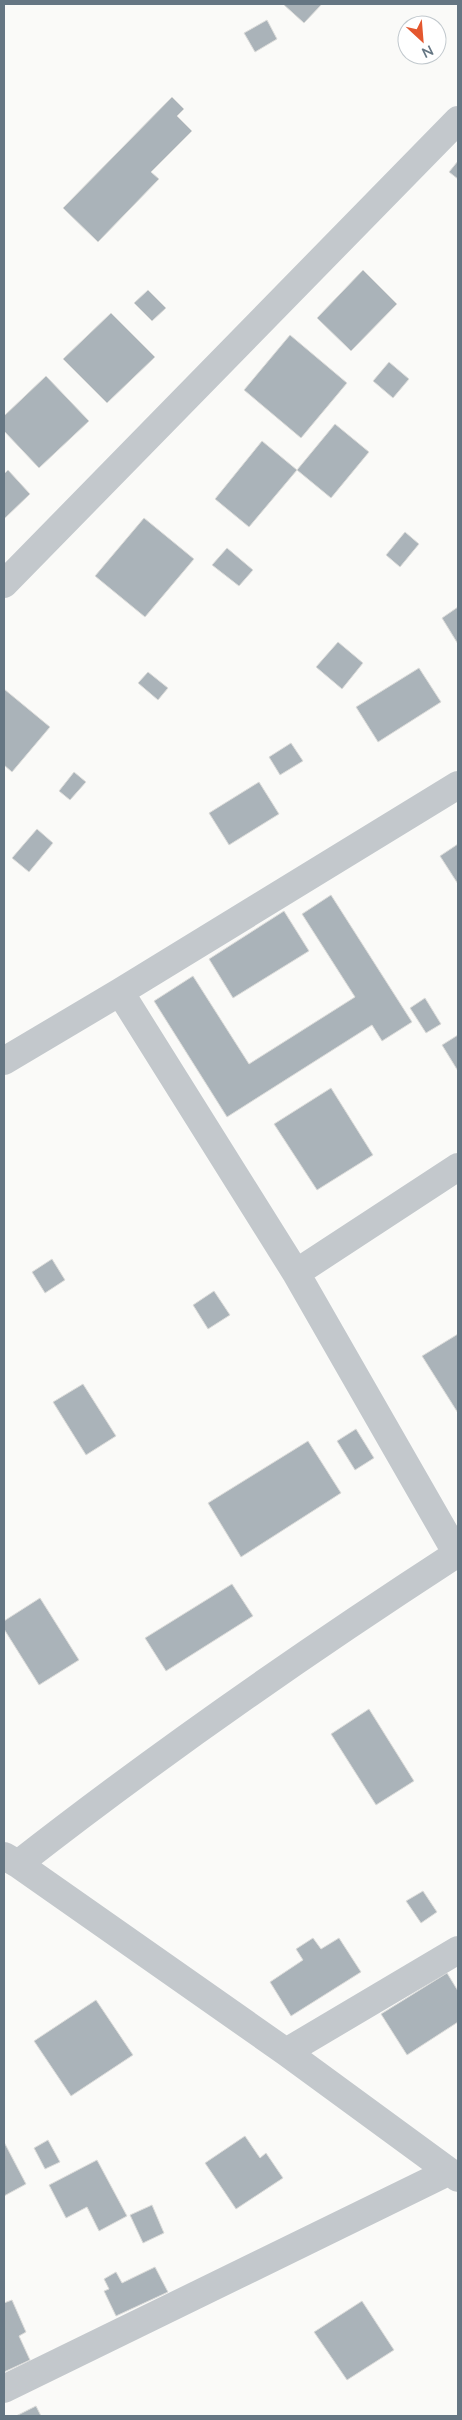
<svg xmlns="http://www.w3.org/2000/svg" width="462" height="2420" font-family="Lato,sans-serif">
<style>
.building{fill:#aab3b9;stroke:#dcdcda}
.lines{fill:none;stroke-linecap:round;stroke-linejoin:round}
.street{stroke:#c3c8cc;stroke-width:28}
</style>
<rect width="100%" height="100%" fill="#fafaf8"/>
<!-- building -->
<path class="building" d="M283,4h39l-18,19z
M267,20l10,19 -22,13 -11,-19z
M172,97l12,12 -7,7 15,15 -41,41 8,7 -61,63 -35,-34z
M458,161v18l-9,-7z
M363,270l34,34 -46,47 -34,-33z
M148,290l18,18 -14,13 -18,-18z
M111,313l44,44 -48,46 -44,-44z
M290,335l57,48 -46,55 -57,-48z
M389,362l20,17 -16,19 -20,-17z
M46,376l43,45 -50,47 -35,-37v-15z
M335,424l34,28 -38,46 -34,-28z
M262,441l35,29 -48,57 -34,-28z
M8,470l22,24 -26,25v-45z
M144,518l50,41 -49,58 -50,-41z
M405,532l14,12 -19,23 -14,-12z
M227,548l26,22 -14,16 -27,-21z
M458,607v37l-16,-26z
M338,642l25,21 -21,26 -26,-22z
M419,668l22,34 -63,40 -22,-35z
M148,672l20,16 -10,12 -20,-17z
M4,689l46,38 -38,45 -8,-7z
M291,743l12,18 -23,14 -11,-18z
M74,772l12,10 -16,18 -11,-9z
M259,782l20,32 -50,31 -20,-32z
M37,829l16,14 -24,29 -17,-14z
M458,844v40l-18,-28z
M331,895l81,127 -30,19 -10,-16 -145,92 -73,-116 39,-25 56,88 106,-67 -53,-83z
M284,911l25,40 -76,47 -24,-39z
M425,998l16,26 -15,9 -16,-25z
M458,1035v36l-16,-26z
M331,1088l42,67 -56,35 -43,-66z
M52,1259l13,21 -20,13 -13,-21z
M214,1291l16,24 -22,14 -15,-24z
M458,1334v79l-36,-57z
M83,1384l33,52 -30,19 -33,-53z
M356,1429l18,29 -19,12 -18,-29z
M308,1441l33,52 -100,64 -33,-54z
M232,1584l21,32 -87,55 -21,-33z
M40,1598l39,62 -40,25 -35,-56v-8z
M369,1709l45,72 -38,24 -45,-71z
M423,1891l14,21 -16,11 -15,-22z
M313,1938l8,11 18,-11 22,34 -70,44 -21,-34 33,-22 -7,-11z
M447,1973l11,18v31l-51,33 -26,-41z
M96,2000l37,55 -62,41 -37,-55z
M245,2136l15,22 6,-5 17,25 -47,31 -31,-46z
M48,2140l12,22 -15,7 -11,-21z
M4,2142l22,42 -22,12z
M97,2160l30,56 -28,15 -12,-24 -21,11 -17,-33z
M152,2205l12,28 -21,10 -13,-28z
M155,2267l13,25 -52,24 -12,-25 5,-2 -5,-10 12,-7 6,11z
M12,2300l14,32 -7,4 11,24 -26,12v-69z
M362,2301l32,49 -47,30 -33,-48z
M36,2406l5,10h-25z"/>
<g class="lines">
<!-- street -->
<path class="street" d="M4,584l454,-464
M120,992l176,281 161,281
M4,1061l116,-69 338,-207
M296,1273l162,-106
M4,1856l14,8 268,188 172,126
M18,1864c142,-111 289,-213 440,-311
M286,2052l172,-102
M4,2389l444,-217"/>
</g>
<!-- border -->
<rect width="462" height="2420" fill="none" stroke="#657683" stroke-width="10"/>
<!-- north arrow -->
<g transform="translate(422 40) rotate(154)"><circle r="24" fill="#ffffff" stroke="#c1c8cd"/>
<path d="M0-4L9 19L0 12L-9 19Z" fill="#e4572e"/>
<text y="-8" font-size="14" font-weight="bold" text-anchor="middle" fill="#657683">N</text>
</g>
</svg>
